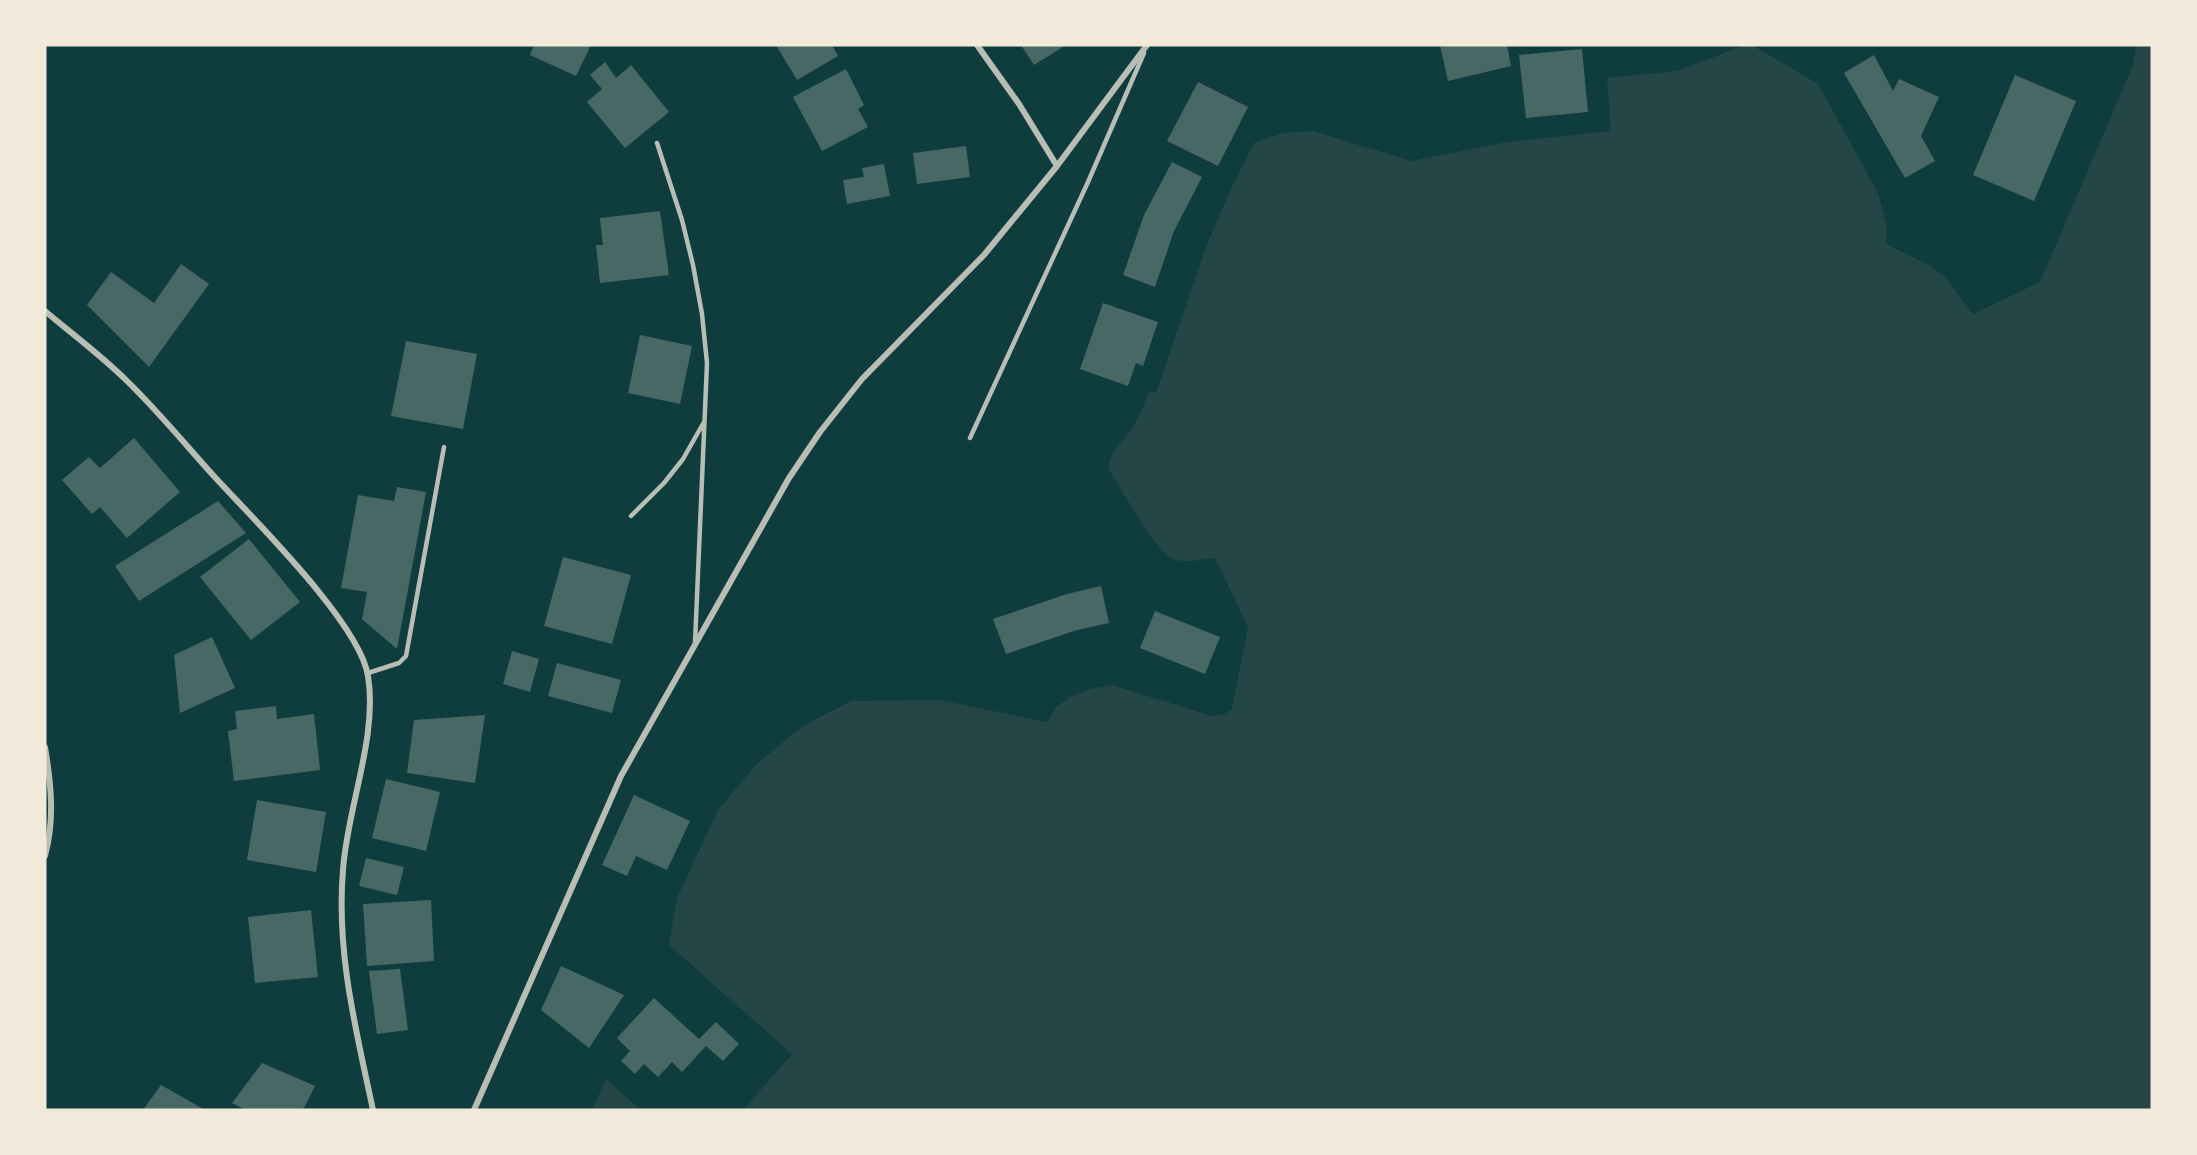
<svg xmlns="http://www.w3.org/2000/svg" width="2197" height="1155" font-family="'Roboto Condensed',sans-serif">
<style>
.green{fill:#244646}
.building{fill:#486865}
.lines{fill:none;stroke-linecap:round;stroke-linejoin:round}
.service{stroke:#b8beb3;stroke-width:4.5}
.minor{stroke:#b8beb3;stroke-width:6}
</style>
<rect width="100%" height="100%" fill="#0f3d3e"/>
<!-- green -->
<path class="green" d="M1745,45h7l66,39 60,109 9,33 -1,18 45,22 15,12 27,36 67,-32 93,-217 3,-20h16v1065h-1409l49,-56 -123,-109 8,-47 41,-88 39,-46 38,-32 19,-12 38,-19 87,-1 108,22 9,-15 14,-10 20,-8 22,-4 100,31 12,-2 8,-5 16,-82 -33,-69c-13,1 -32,7 -45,-1 -16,-9 -49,-69 -61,-87 -2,-17 14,-28 22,-40 8,-12 13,-25 18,-39l7,2 50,-146 22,-52 26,-52 29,-10 30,-2 98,30 96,-19 104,-11 -4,-53 70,-7z
M606,1079l35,31h-49z"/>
<!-- building -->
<path class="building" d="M534,45h57l-15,31 -46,-21z
M776,45h56l6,11 -41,24z
M1021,45h41l1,2 -29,18z
M1440,45h67l4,21 -63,15z
M1582,49l6,63 -62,6 -7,-63z
M1874,55l19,36 6,-12 40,18 -18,39 14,25 -30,17 -61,-105z
M605,62l11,16 15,-13 38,47 -44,36 -38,-46 15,-13 -12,-14z
M846,69l18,36 -6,4 10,18 -46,24 -29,-54z
M2015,75l61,26 -42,100 -61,-26z
M1198,82l50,25 -30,59 -51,-25z
M966,146l4,31 -53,7 -4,-31z
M1172,162l30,15 -28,54 -19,56 -32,-12 21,-60z
M884,164l6,32 -43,8 -4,-24 21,-3 -2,-9z
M660,211l9,64 -69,8 -4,-38h7l-3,-27z
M181,264l28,20 -60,83 -62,-62 24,-33 43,31z
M1103,303l55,19 -15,44 -7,-3 -8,23 -48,-17z
M640,335l52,11 -12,58 -52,-11z
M406,341l71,13 -14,75 -72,-13z
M134,438l46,54 -53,46 -27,-31 -8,7 -30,-34 27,-23 11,11z
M397,487l29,5 -29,157 -35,-30 5,-27 -26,-4 17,-93 36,6z
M218,501l28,32 -107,68 -24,-35z
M249,539l51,63 -49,38 -51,-63z
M563,557l68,18 -19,69 -68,-18z
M1101,586l8,37 -32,7 -71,24 -13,-35 74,-25z
M1155,611l65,26 -15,37 -65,-26z
M212,637l23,51 -55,25 -6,-58z
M512,651l27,8 -9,33 -27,-8z
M557,663l64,17 -9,33 -64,-17z
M276,706l1,13 37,-5 6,56 -86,11 -6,-50 9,-2 -2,-18z
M485,715l-10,68 -68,-10 7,-53z
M386,779l54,13 -14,59 -54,-13z
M634,795l56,26 -23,49 -31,-14 -9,20 -25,-11z
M257,800l69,12 -10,60 -69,-12z
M366,858l38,9 -7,28 -38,-9z
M431,900l3,61 -67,5 -4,-62z
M311,910l7,67 -63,6 -7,-66z
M561,966l63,29 -35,53 -48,-38z
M400,969l8,61 -31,4 -8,-63z
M654,998l45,41 17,-17 23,22 -16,17 -17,-15 -24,26 -10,-10 -14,15 -14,-13 -9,10 -14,-13 9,-10 -13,-13z
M262,1063l53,23 -12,24h-57l-14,-7z
M161,1085l44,25h-62z"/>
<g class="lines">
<!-- service -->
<path class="service" d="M657,143l25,77 11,45 9,49 5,49 -12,280
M970,438l118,-256 56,-129
M631,516l33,-33 19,-24 21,-37
M368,673l31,-10 7,-7 38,-209"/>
<!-- minor -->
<path class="minor" d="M977,45l42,59 38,62
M45,311c27,23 57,45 82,70 30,29 57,62 85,93 39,43 148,149 156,202 10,61 -21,132 -25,194 -7,82 13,160 30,240
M45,747c6,36 10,73 0,109
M474,1110l147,-334 168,-298 31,-46 42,-53 122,-124 73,-89 90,-121"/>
</g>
<!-- border -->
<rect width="2197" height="1155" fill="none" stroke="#f1e9da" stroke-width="93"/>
</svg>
